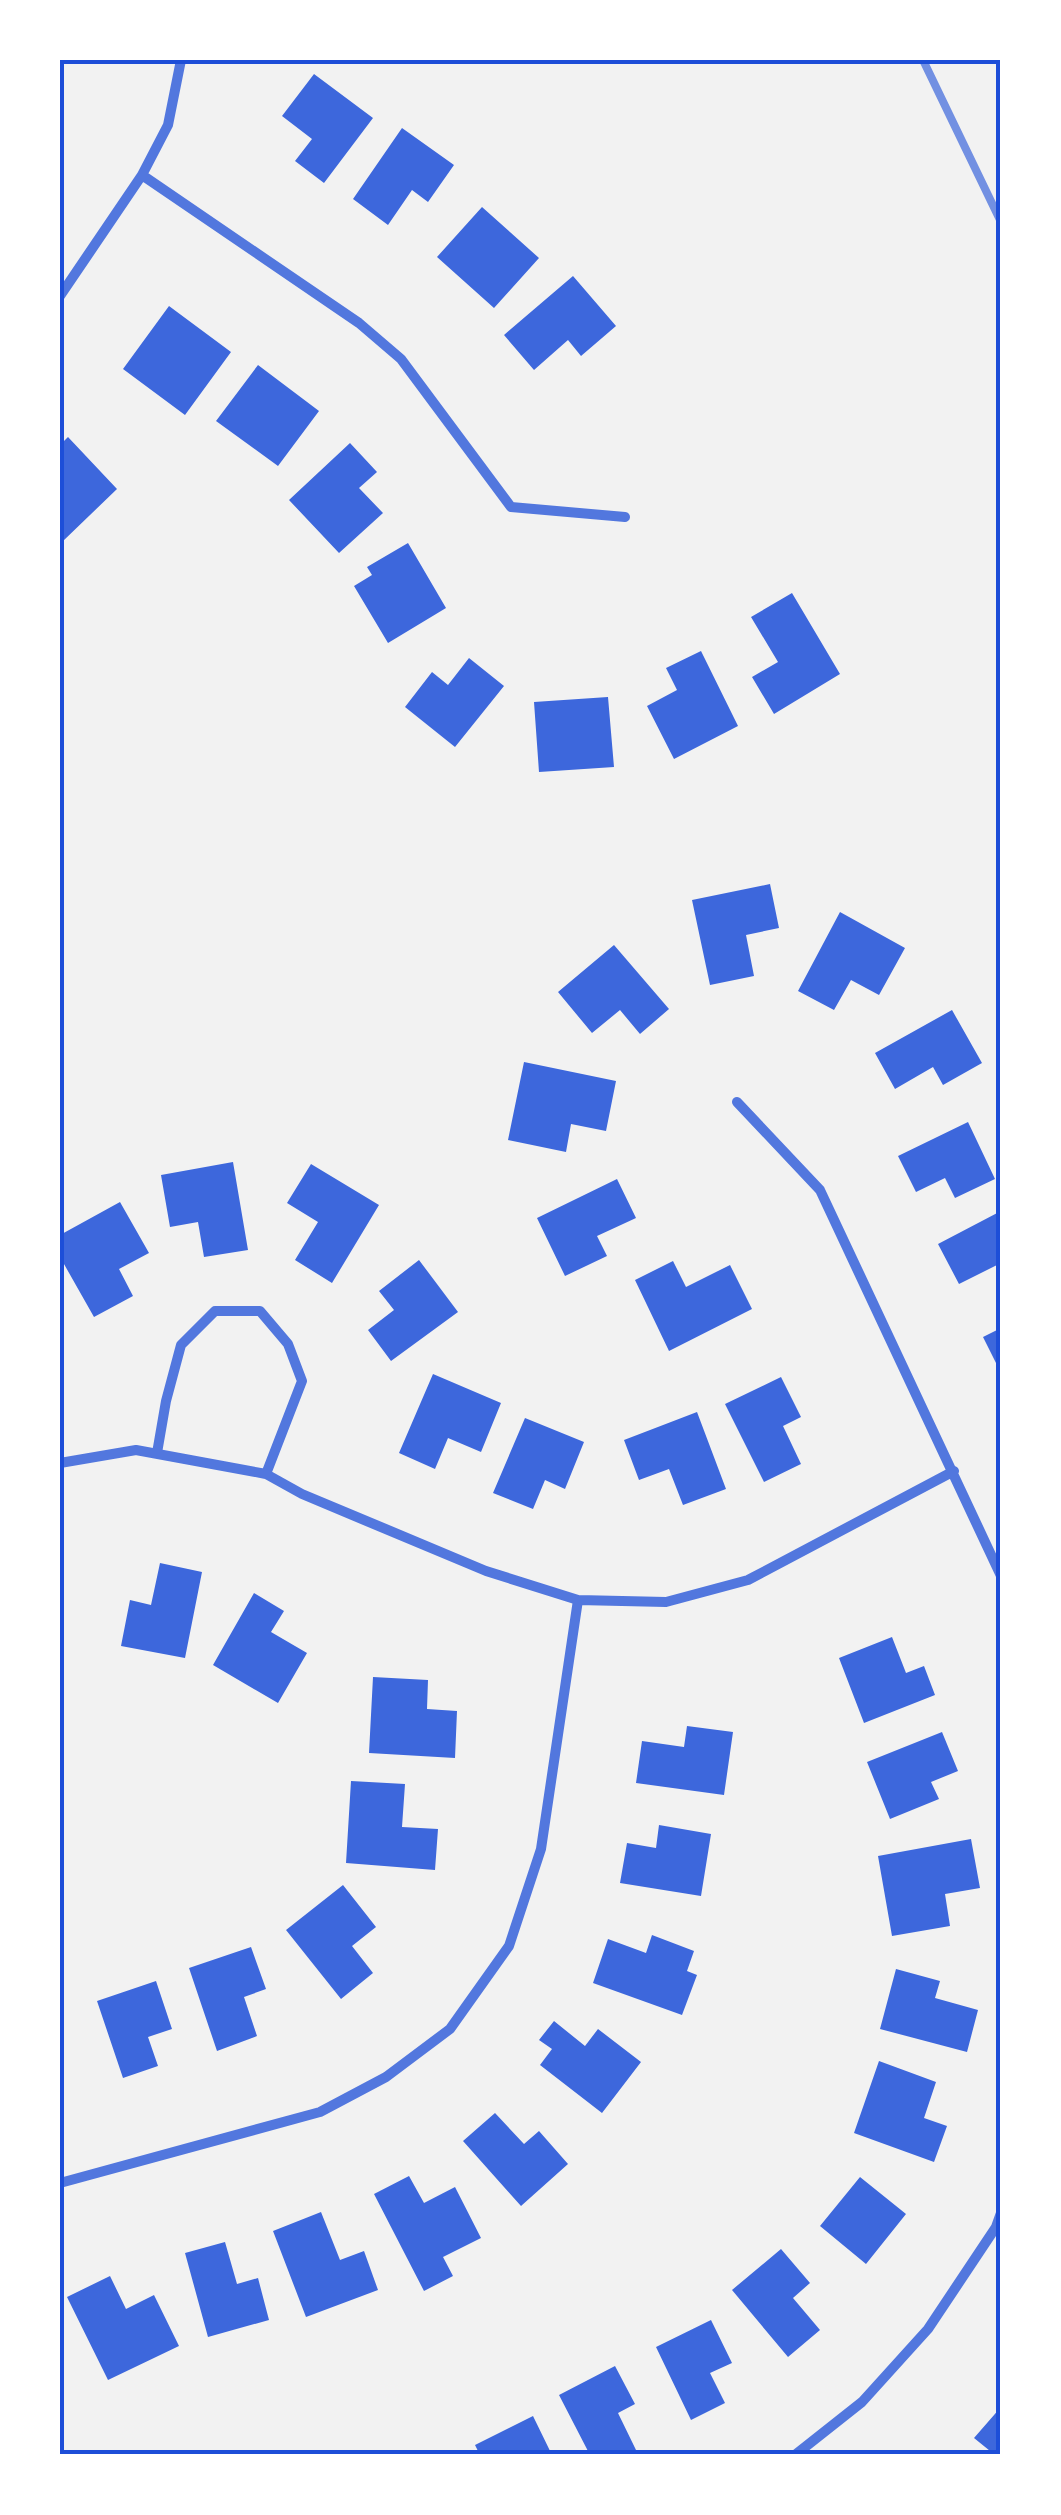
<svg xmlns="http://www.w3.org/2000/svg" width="1061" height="2515" font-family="Quicksand,sans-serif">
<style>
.building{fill:#3d67dc}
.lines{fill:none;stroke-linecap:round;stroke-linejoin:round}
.minor{stroke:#5277de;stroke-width:10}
.rail{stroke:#7290e2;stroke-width:8}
.neatline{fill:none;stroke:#1d4ed8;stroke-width:4}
</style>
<rect width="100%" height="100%" fill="#f2f2f2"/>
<!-- building -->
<path class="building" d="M314,74l59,44 -49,65 -29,-22 17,-22 -30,-23z
M402,128l52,37 -26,37 -16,-12 -24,35 -35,-26z
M482,207l57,51 -45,50 -57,-51z
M573,276l43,50 -35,30 -13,-16 -34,30 -30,-35z
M169,306l62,46 -46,63 -62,-46z
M258,365l61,46 -41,55 -62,-45z
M68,437l49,52 -55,53 -2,-97z
M350,443l27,29 -18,16 24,25 -44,40 -50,-53z
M408,543l38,65 -58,35 -34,-57 18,-11 -5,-8z
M792,593l48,81 -66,40 -22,-37 26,-15 -27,-45z
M701,651l37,75 -64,33 -27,-53 30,-16 -11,-22z
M469,658l35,28 -49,61 -50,-40 27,-35 16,13z
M608,697l6,70 -75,5 -5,-70z
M770,884l9,44 -33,7 8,41 -44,9 -18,-85z
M840,912l65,36 -26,47 -28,-15 -17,30 -36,-19z
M614,945l55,64 -29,25 -20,-24 -28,23 -34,-41z
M952,1010l30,53 -39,22 -10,-18 -38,22 -20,-36z
M524,1062l92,19 -10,50 -35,-7 -5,28 -58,-12z
M968,1122l27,57 -40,19 -10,-20 -29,14 -18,-36z
M233,1162l15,88 -44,7 -6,-35 -28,5 -9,-52z
M311,1164l68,41 -47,78 -37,-23 23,-38 -31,-19z
M617,1179l19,39 -39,18 10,20 -42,20 -28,-58z
M120,1202l29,51 -30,16 14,27 -39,21 -34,-60v-22z
M1001,1211v52l-42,21 -21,-40z
M419,1260l39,52 -67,49 -23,-31 26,-20 -15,-19z
M673,1261l13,26 44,-22 22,44 -83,42 -34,-71z
M1001,1328v45l-18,-36z
M433,1374l68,29 -20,49 -33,-14 -13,31 -36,-16z
M781,1377l20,40 -18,9 18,38 -37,18 -39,-78z
M697,1412l29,77 -43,16 -14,-36 -30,11 -15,-40z
M525,1418l59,24 -19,47 -20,-9 -12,29 -40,-16z
M160,1563l42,9 -17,86 -64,-12 9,-46 21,5z
M254,1593l30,18 -13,21 36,21 -29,50 -65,-38z
M892,1637l14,36 18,-7 11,29 -71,28 -25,-65z
M373,1677l55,3 -1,29 30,2 -2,47 -86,-5z
M687,1726l46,6 -9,63 -88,-12 6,-42 42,6z
M942,1732l16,39 -27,11 8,17 -49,20 -23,-57z
M351,1781l54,3 -3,43 36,2 -3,41 -89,-7z
M659,1825l52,9 -10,62 -81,-13 7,-40 29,5z
M971,1839l9,49 -35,6 5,32 -58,10 -14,-80z
M343,1885l33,42 -24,19 21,27 -32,26 -55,-69z
M652,1935l42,16 -7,20 10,4 -15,40 -89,-32 15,-44 38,14z
M251,1947l15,42 -22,8 13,39 -40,15 -28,-83z
M896,1969l44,12 -5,17 43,12 -11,42 -87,-23z
M156,1981l16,48 -24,8 10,29 -35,12 -26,-77z
M554,2021l31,25 13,-17 43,33 -39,51 -62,-48 12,-16 -13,-9z
M879,2061l57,21 -12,36 23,8 -13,36 -80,-29z
M495,2113l29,31 15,-13 29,33 -47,42 -58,-65z
M409,2176l15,27 31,-16 26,51 -38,19 10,19 -29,15 -50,-97z
M860,2177l46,37 -40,50 -46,-38z
M321,2212l19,48 24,-9 14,39 -72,27 -33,-86z
M225,2242l12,42 21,-6 11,42 -61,17 -23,-84z
M781,2249l29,34 -17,15 27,32 -32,27 -56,-67z
M110,2276l16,33 28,-14 25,51 -71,34 -41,-83z
M711,2320l21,43 -22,10 15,30 -34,17 -35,-73z
M615,2366l20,38 -17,9 18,37 -9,5h-37l-31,-60z
M1001,2407v48h-6l-21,-17z
M533,2416l19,39h-72l-5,-10z"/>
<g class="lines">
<!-- minor -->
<path class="minor" d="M142,175l217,148 42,36 110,148 114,10
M60,296l82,-121 26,-50 13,-65
M737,1102l83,88 181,386
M157,1453l9,-52 15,-56 34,-34h45l28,33 14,37 -36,93
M60,1463l76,-13 130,24 36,20 184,77 92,29 88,2 82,-22 206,-109
M60,2183l260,-71 66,-35 64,-48 59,-83 32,-97 37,-249
M795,2455l67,-53 66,-73 68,-102 5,-14"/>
<!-- rail -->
<path class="rail" d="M923,60l78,162"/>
</g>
<!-- border -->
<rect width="1061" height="2515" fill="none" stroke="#ffffff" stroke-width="125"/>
<rect x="62" y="62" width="936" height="2390" class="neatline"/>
</svg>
